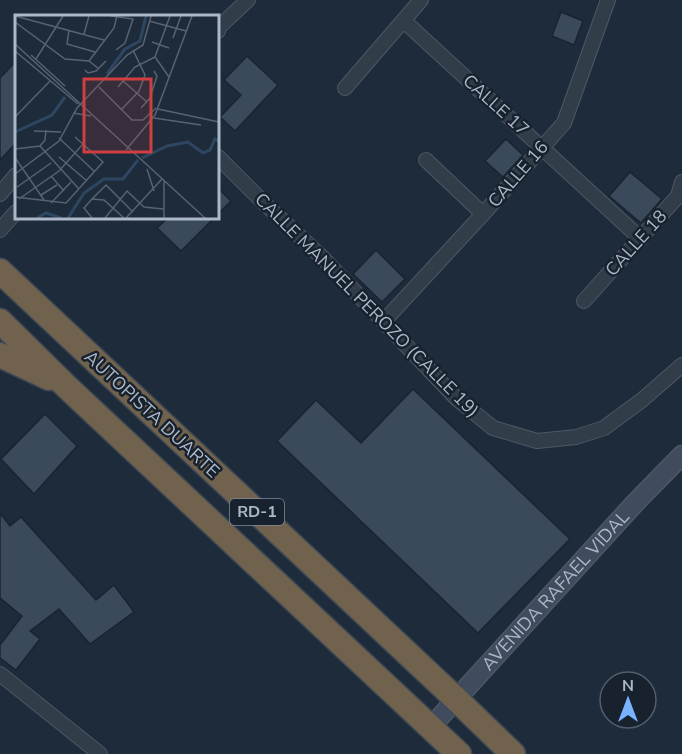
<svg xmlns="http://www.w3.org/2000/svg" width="682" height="754" font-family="'Nunito Sans',sans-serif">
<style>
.building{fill:#3a4a5a;stroke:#1a2431;stroke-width:1.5}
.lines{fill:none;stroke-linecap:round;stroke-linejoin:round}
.street-casing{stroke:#4d5865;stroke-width:16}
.secondary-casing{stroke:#4d5865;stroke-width:21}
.highway-casing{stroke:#3d4855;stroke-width:27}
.street{stroke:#323d4a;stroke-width:14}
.secondary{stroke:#404c5e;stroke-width:18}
.highway{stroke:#71624e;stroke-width:24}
.labels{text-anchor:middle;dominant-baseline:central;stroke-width:5;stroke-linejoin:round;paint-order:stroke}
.shield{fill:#18222f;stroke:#808b99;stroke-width:1.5}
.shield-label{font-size:16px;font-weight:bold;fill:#acb8c7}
.street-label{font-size:18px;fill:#acb8c7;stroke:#18222f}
.inset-river{fill:none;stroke:#2e4661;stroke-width:3}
.inset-road{fill:none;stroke:#576372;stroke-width:1.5}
.view{fill:#d03e40;fill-opacity:0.15;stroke:#d03e40;stroke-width:3}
.inset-edge{fill:none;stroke:#acb8c7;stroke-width:3}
</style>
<rect width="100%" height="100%" fill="#1e2b3a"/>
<!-- building -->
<path class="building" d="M561,12l22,9 -9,24 -22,-9z
M247,56l31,29 -43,46 -15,-14 21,-22 -17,-15z
M16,61v82l-16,17v-82z
M506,139l17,16 -20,22 -18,-16z
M630,172l32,27 -21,24 -32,-27z
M218,188l13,13 -13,13z
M168,218h46l-33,33 -24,-23z
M376,250l29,29 -23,23 -29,-28z
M413,389l157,150 -92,94 -201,-192 39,-41 45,43z
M45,414l32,32 -43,48 -33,-35z
M0,513l10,13 11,-9 75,83 18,-15 20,27 -44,32 -31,-35 -29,22 10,8 -24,31 -16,-12v-13l22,-29 -22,-18z"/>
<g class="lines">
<defs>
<path id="street" d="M404,21l237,218
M218,31l1,-4 29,-27
M345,88l76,-88
M218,157l48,48 55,51 135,142 37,30 44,13 39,-4 28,-9 38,-28 40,-35
M426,160l57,54
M0,194l16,-19
M0,230l16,-18
M584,301l94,-105 4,-14
M384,321l99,-107 81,-91 44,-123
M0,674l100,80"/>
<g id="secondary">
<path id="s1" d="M430,728l206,-226 46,-47"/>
</g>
<path id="highway" d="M0,271l456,428 57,55
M0,321l68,67 391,366
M0,355l49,23"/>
</defs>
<!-- street casing -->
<use href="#street" class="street-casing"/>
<!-- secondary casing -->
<use href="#secondary" class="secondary-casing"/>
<!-- highway casing -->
<use href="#highway" class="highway-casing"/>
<!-- street -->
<use href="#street" class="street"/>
<!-- secondary -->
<use href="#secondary" class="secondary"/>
<!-- highway -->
<use href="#highway" class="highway"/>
</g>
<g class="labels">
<!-- shield labels -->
<rect class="shield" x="230" y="499" width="54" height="26" rx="4.5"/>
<g class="shield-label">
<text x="257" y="512">RD-1</text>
</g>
<!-- street labels -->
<g class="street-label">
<text transform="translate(496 105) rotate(42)">CALLE 17</text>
<text transform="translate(518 174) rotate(-49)">CALLE 16</text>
<text transform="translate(636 243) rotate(-48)">CALLE 18</text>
<text transform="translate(367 305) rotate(45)">CALLE MANUEL PEROZO (CALLE 19)</text>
<text transform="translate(152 414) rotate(43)">AUTOPISTA DUARTE</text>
<text stroke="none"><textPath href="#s1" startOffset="186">AVENIDA RAFAEL VIDAL</textPath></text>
</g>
</g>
<!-- overview -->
<g transform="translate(15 15)">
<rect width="204" height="204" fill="#1e2b3a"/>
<path class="inset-river" d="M92,59l18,-25 15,-8 6,-25M0,117l37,-17 13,-18M127,143l25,-12 21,-4 15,11 7,-3 5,-11 4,2M22,203l9,-5 15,5M53,203l16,-25 20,-14h19l15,-19"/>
<path class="inset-road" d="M0,1l89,24M96,1l22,3 -8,24 -9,7M134,6l37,10M0,7l50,37 24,2 10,8M54,15l-2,14 28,8M69,19l5,-18M158,23l8,-22M137,27l17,6M0,29l190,174M0,36l63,53M16,40l34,31M21,44l27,-43M74,46l25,-33 3,-12M70,55l3,3 8,-2 10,-10M154,62l-14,-20 15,-41M108,66l24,21M84,72l33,33h11l13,-12M103,72l17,-20 20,-10M126,93l9,-10 7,-22 -3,-5M143,94l61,13M106,95l18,-19 6,-16 -12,-25M58,98l18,3M0,102l35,-36M139,103l47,7M19,116l27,1M44,123l36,34M25,131l39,43M0,134l25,-3 5,-6 1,-10M111,135l29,-35 37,-99M44,142l28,24M1,144l28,41M132,154l7,22M0,159l44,-33 18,-33 50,-53 16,-10 8,-29M36,161l13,15M2,172l34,-24M26,180l16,-10M0,182l51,6 37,-41 -28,-25M4,184l40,-28 24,-27M77,184l14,-14 27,27M36,188l20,-21M77,203l-8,-10 8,-9 12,1 20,18M90,203l22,-27 17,16 19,2M111,203l36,-39M149,203v-37"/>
<path class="view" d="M69,64h67v73h-67z"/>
<rect width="204" height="204" class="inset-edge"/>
</g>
<!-- north arrow -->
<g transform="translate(628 700)"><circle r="28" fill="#18222f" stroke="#535e6c" stroke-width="1.5"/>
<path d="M0-4.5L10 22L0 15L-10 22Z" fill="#79b3ff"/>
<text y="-9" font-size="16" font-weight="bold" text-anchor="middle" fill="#acb8c7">N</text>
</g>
</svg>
